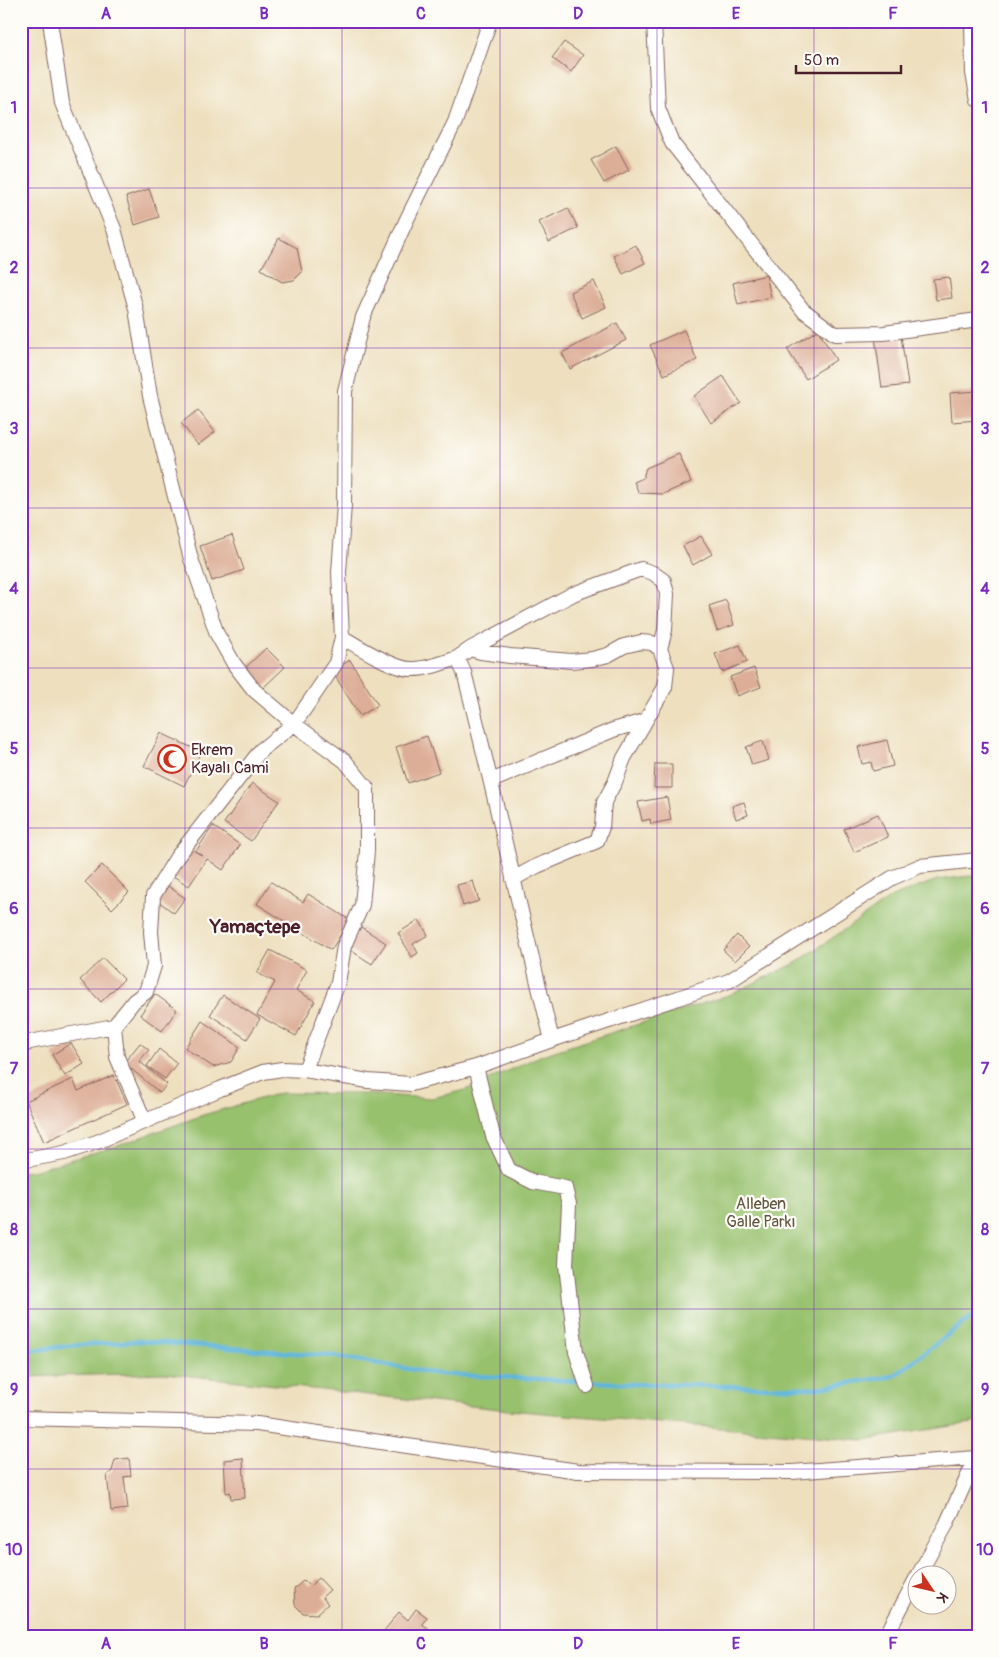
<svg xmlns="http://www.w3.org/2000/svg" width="999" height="1657" font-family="Pangolin,sans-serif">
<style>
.green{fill:#97c16d;stroke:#70704c}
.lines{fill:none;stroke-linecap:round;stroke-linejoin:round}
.stream{stroke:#5fb5db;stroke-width:4.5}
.building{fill:#ddae97}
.minor-casing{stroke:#83635f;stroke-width:16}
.minor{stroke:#fff;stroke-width:14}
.grid{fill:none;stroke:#7b2cbf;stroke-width:1;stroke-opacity:0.55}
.labels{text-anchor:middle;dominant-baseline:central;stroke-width:4.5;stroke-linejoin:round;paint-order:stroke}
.poi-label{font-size:16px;fill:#4a1f2b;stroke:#fdfcf7;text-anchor:start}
.park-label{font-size:16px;fill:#655842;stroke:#fdfcf7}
.quarter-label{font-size:19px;font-weight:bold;fill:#4a1f2b;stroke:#fdfcf7}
.neatline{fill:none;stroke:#7b2cbf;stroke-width:2}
.grid-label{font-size:16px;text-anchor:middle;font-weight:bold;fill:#7b2cbf}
</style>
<rect width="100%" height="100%" fill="#fdfcf7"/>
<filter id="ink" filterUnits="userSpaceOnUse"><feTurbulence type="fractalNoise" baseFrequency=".02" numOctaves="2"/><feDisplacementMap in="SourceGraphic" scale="10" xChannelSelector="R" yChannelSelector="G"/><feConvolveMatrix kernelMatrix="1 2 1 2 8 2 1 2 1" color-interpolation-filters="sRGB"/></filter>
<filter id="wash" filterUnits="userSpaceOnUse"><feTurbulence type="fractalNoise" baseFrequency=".0096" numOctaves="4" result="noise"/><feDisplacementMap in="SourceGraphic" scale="20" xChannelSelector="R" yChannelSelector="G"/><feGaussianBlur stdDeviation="1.12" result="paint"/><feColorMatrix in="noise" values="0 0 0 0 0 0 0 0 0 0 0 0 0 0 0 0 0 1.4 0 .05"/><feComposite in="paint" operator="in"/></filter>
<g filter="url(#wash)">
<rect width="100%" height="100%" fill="#eee0bf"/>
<!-- green -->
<path class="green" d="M978,875v547l-115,18 -355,-30 -344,-37 -143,4v-205l11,-1 88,-26 83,-30 77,-22 81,1 71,4 34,-8 76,-35 187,-60 67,-32 96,-66 45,-17z"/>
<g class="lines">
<!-- stream -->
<path class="stream" d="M21,1352l47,-6 71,-5 194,15 105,18 197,10 183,4 76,-12 84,-64"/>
</g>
<g id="blocks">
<!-- building -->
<path class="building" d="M564,42l19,13 -12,17 -19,-14z
M616,146l13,24 -25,13 -13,-23z
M149,189l10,28 -24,8 -9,-28z
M21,200l9,25 -9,3z
M568,208l10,20 -29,14 -10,-20z
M279,238l18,10 5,24 -8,8 -12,2 -21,-13z
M636,245l9,18 -22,11 -9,-18z
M766,275l5,22 -33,8 -5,-22z
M949,277l3,21 -16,2 -3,-21z
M594,281l12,26 -24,11 -12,-26z
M617,323l9,17 -56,29 -8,-16z
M684,330l13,30 -33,15 -14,-30z
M818,330l18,30 -30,19 -19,-30z
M901,336l7,49 -26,3 -7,-51z
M723,376l18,27 -30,20 -17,-27z
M978,391v29l-26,2 -2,-29z
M198,410l17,22 -17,13 -17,-22z
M679,454l12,28 -28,12 -24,-1 -5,-11 9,-4 3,-10z
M232,535l12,35 -32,11 -12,-35z
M701,536l11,18 -19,11 -10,-19z
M726,600l8,25 -17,6 -8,-25z
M740,645l7,17 -25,10 -7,-18z
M266,648l19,19 -22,21 -19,-19z
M350,660l28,45 -18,11 -28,-45z
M754,668l7,19 -24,9 -7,-19z
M161,733l40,19 -17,34 -40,-20z
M427,736l12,36 -31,11 -12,-36z
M887,740l6,26 -20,5 -2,-9 -9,2 -4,-17z
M763,741l6,19 -17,5 -6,-18z
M655,764h17v24h-18z
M252,783l27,18 -28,40 -27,-18z
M667,797l4,23 -20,4 -1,-5 -8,2 -4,-19z
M744,802l4,13 -12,4 -4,-13z
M878,814l10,23 -34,15 -10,-23z
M213,826l27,19 -17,25 -16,-11 -18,27 -16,-10 18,-27 12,7 -7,-5z
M102,865l27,27 -17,17 -27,-27z
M473,881l6,20 -16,5 -6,-21z
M271,882l32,20 5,-8 42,26 -19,30 -74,-46z
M168,886l17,12 -11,15 -16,-12z
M419,920l9,15 -15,9 5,9 -6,4 -14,-24z
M361,927l25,16 -14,21 -25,-16z
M737,935l12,12 -14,14 -12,-11z
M270,950l37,20 -11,20 19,11 -19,35 -39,-21 18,-33 -18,-9z
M103,958l21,21 -23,23 -21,-22z
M155,994l22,16 -15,21 -22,-16z
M223,995l37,24 -13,20 -37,-24z
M202,1021l38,26 -9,15 -18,5 -28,-19z
M71,1043l13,21 -19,12 -13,-21z
M140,1043l9,7 -10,11 28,23 -7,9 -36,-30z
M159,1049l18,14 -12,16 -18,-13z
M114,1075l13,29 -83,38 -18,-41 47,-22 5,12z
M129,1458l2,18 -7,1 4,32 -17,2 -4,-36 5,-4 3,-11z
M243,1458l2,40 -14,1 -1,-7 -4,1 -2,-33z
M319,1578l11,12 -8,7 6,7 -11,10 -14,-1 -8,-8 -1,-16 10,-9 6,6z
M416,1609l11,8 -5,7 6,4 -6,8h-32l-6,-5 15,-19 9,8z"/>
</g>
</g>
<g filter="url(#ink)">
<use href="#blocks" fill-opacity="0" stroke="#83635f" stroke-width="1"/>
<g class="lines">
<defs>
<path id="minor" d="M50,21l12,82 52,126 22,80 14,87 20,81 21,82 26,75 17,30 20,26 40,34 51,37 22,27v63l-5,54 -18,41 -6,37 -33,87
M654,21l4,87 14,35 131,167 32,24 49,-1 94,-13
M972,21l1,52 5,27
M342,637c15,9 54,33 70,32 15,0 31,-6 45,-11l7,14c31,122 57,245 88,368
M470,649l103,-55 68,-25 12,4 11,8 3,13 -2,36 -5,19
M457,658l13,-9 11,3 29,4 61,5 21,-2 16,-4 16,-9 17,-4 11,1 8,6 7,19 -2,19 -41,71 -9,24 -11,20 -2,25 -5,14 -60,25 -24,13
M491,781l122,-51 31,-9
M21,1047l9,-5 84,-16
M476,1067l17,69 16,34 24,12 32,6 4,16 -3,61 10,87 11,34
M145,1122l-28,-65 -3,-31 20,-25 12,-9 8,-26 -3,-34 2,-36 24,-39 84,-107 33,-26 42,-61 6,-26 -3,-65 5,-67 1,-114 18,-74 44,-98 48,-97 35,-101
M21,1161l43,-8 33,-11 123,-53 43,-17 19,-3 23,1 63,11 43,3 65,-17 76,-27 177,-59 163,-103 28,-12 58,-6
M21,1418l236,6 321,47 214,1 184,-14 -30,67 -27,49
M886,1636l30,-57"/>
</defs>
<!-- minor casing -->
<use href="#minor" class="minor-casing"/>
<!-- minor -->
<use href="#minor" class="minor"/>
</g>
</g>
<!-- grid -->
<path class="grid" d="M185,21v1615M342,21v1615M500,21v1615M657,21v1615M814,21v1615M21,188h957M21,348h957M21,508h957M21,668h957M21,828h957M21,989h957M21,1149h957M21,1309h957M21,1469h957"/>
<!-- icons -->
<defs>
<symbol id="mosque-ring" viewBox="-11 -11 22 22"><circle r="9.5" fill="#fdfcf7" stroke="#c8321e" stroke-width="1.5"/><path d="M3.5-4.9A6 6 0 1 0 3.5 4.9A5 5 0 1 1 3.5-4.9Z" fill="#c8321e"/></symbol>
</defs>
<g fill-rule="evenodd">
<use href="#mosque-ring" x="156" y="743" width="32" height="32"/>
</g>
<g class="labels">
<!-- poi labels -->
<g class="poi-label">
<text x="191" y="750">Ekrem<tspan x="191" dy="18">Kayalı Cami</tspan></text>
</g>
<!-- park labels -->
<g class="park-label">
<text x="761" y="1204">Alleben<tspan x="761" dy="18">Galle Parkı</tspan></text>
</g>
<!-- quarter labels -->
<g class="quarter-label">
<text x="255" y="927">Yamaçtepe</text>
</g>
</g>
<!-- margin -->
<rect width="999" height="1657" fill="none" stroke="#fdfcf7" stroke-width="55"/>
<!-- north arrow -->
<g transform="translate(932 1590) rotate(125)"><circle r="24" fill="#fdfcf7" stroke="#b5a4a5"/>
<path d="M0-4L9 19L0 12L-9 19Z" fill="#c8321e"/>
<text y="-8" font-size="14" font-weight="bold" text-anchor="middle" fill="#4a1f2b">K</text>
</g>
<!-- scale -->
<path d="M796 65v8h105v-8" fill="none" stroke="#4a1f2b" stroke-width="2.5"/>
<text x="804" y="65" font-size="15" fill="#4a1f2b" stroke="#fdfcf7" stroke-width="4" paint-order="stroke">50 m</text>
<rect x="28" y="28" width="944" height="1602" class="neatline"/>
<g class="grid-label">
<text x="106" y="19">A</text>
<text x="264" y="19">B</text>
<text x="421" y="19">C</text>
<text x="578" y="19">D</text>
<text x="736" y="19">E</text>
<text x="893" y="19">F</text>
<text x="14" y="113">1</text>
<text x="985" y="113">1</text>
<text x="14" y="273">2</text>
<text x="985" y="273">2</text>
<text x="14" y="434">3</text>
<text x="985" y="434">3</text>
<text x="14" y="594">4</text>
<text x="985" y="594">4</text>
<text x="14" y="754">5</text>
<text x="985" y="754">5</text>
<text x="14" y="914">6</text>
<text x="985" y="914">6</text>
<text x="14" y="1074">7</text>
<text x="985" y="1074">7</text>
<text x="14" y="1235">8</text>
<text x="985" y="1235">8</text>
<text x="14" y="1395">9</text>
<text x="985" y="1395">9</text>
<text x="14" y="1555">10</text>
<text x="985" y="1555">10</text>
<text x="106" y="1649">A</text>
<text x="264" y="1649">B</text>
<text x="421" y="1649">C</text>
<text x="578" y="1649">D</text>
<text x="736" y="1649">E</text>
<text x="893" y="1649">F</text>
</g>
</svg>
